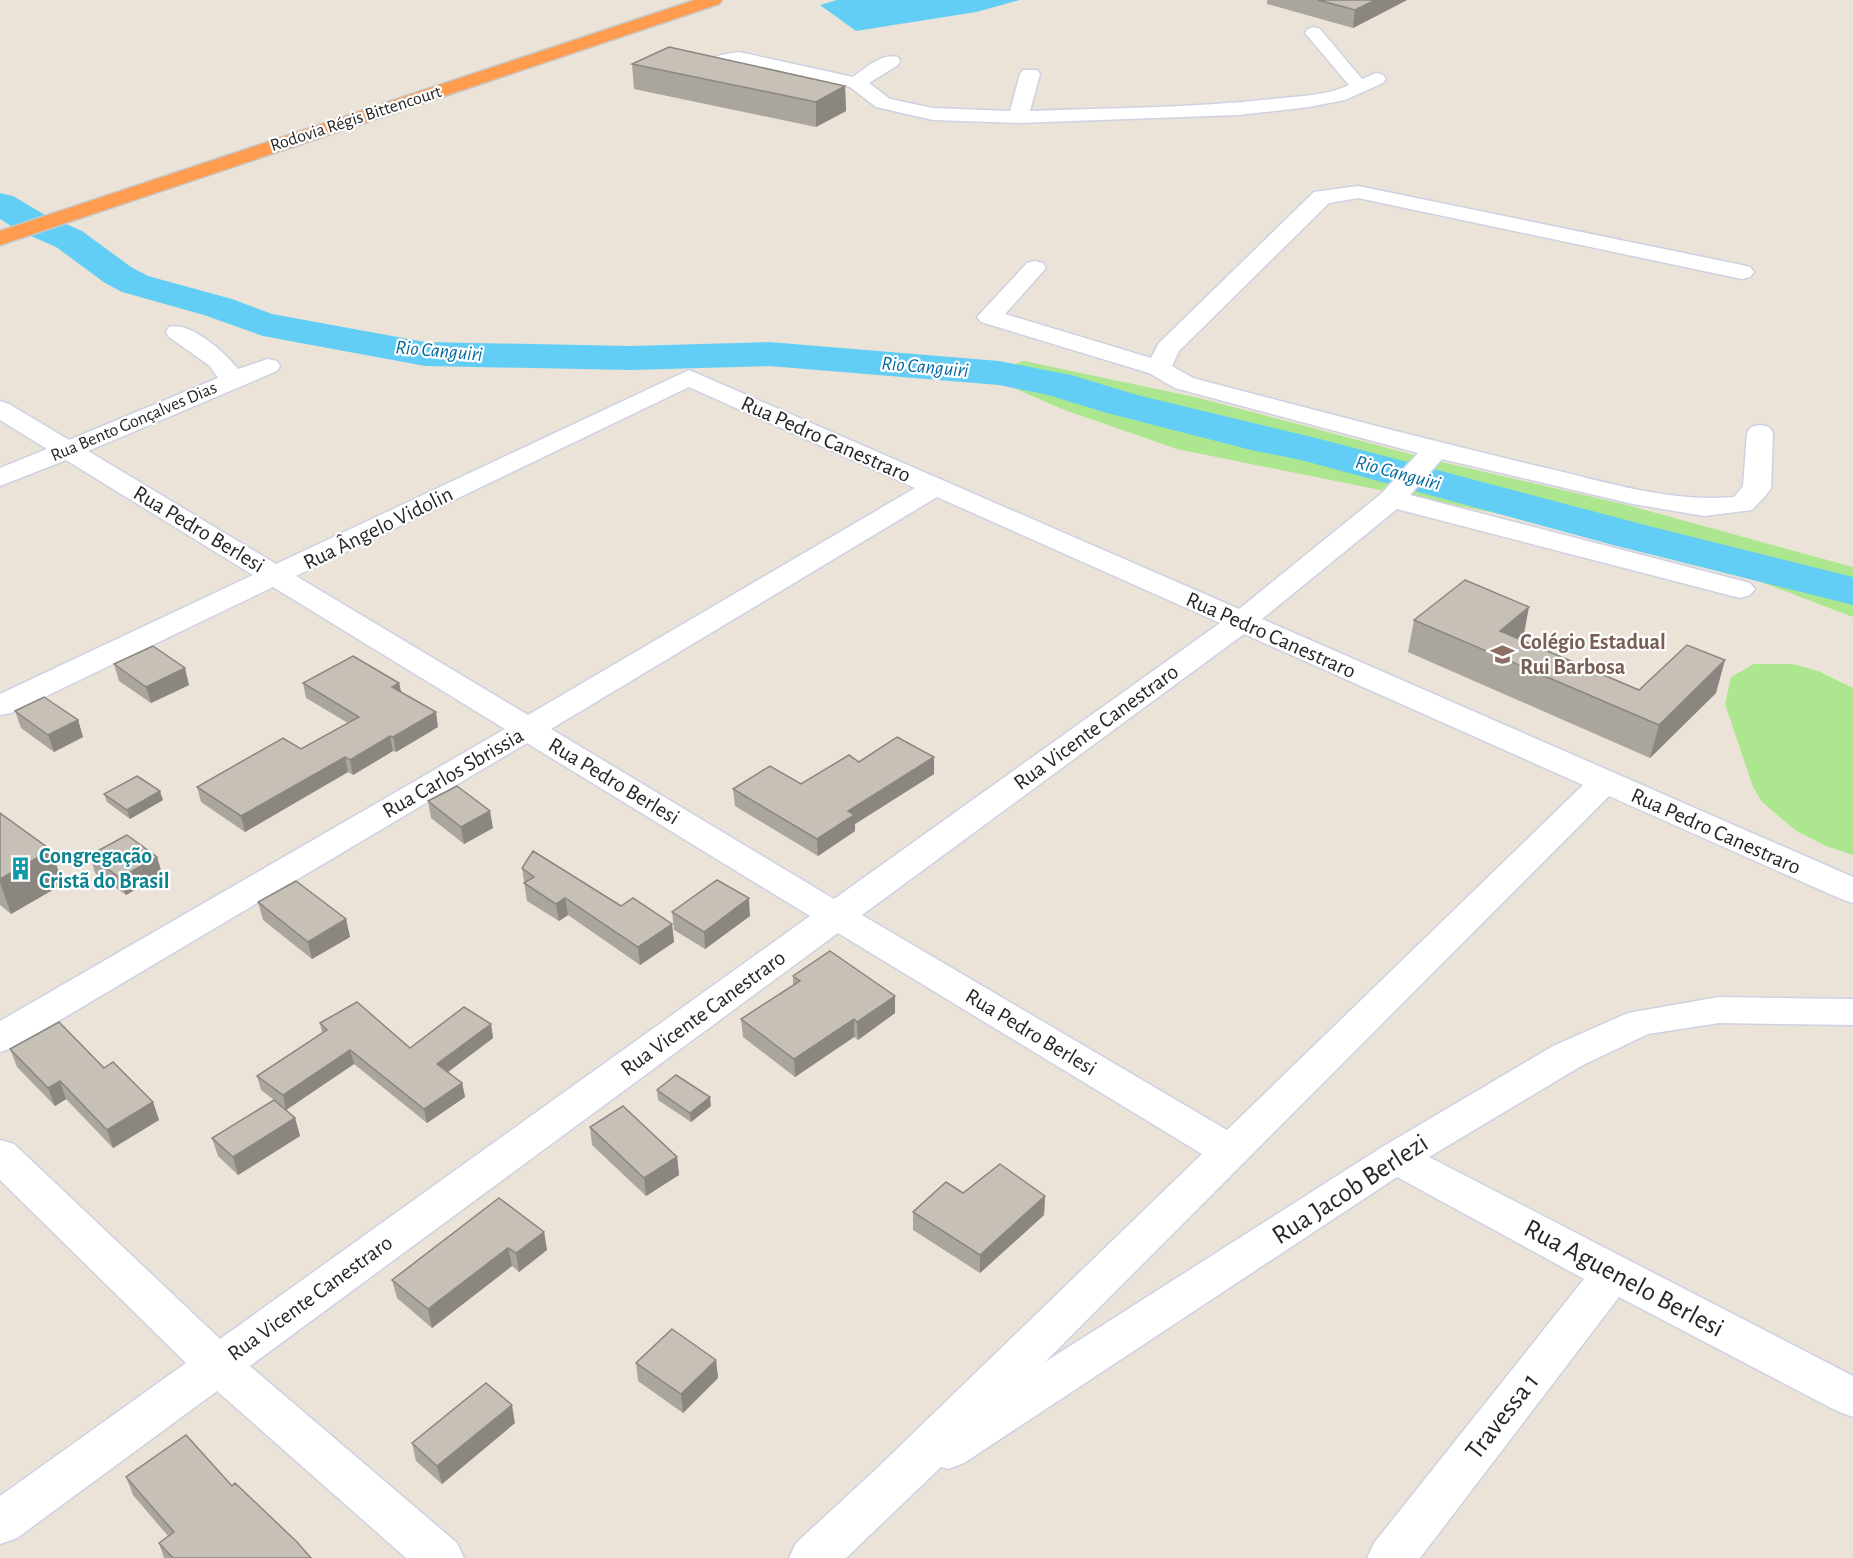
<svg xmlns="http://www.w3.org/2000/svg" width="1853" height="1558" font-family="'Alegreya Sans',sans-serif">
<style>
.green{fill:#ace68f}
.water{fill:#62cef6}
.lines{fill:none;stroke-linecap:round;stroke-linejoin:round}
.river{fill:#62cef6;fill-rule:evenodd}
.minor-casing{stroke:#cdd1e2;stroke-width:3}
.highway-casing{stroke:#c7c7c7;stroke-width:3}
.minor{fill:#fff;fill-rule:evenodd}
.highway{fill:#ff9c4f;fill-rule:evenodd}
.wall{fill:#aaa59d}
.shaded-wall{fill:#8b8680}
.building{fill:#c6c0b7;stroke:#8b8680;stroke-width:1.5}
.labels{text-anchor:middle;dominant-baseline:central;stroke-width:4.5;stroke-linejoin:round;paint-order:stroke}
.far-street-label{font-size:18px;fill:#272727;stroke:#fff}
.far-water-label{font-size:20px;font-style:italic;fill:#04699e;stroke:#fff}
.street-label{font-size:22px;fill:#272727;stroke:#fff}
.education-label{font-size:22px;font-weight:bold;fill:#785e54;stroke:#fff;text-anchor:start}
.culture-label{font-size:22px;font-weight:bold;fill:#0d838f;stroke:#fff;text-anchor:start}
.near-street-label{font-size:27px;fill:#272727;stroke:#fff}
</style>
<rect width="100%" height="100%" fill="#ebe3d7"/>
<!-- green -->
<path class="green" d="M1024,361l175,37 230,61 198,46 226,62v50l-129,-49 -95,-28 -452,-91 -115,-40 -76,-33 9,-6z
M1754,664h39l25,7 35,17v167l-27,-9 -31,-16 -33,-28 -9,-15 -28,-83 6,-27z"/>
<!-- water -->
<path class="water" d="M837,0h183l-44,12 -120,19 -36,-26z"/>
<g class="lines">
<!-- river -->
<path class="river" d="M0,193l13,3 32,19 37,16 49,36 17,9 84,23 40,15 153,28 205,4 139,-4 230,19 72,14 66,20 183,44 325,86 208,52v28l-240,-60 -312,-85 -50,-10 -144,-37 -59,-18 -49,-10 -230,-19 -139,4 -205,-4 -162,-30 -59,-21 -82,-23 -17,-9 -49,-36 -37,-16 -19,-12z"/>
<defs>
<path id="minor" d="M1314,27l6,2 42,50 14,-6 7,2 3,4 -3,4 -38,17 -36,7 -71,8 -220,8 -85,-3 -57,-13 -26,-20 -111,-23 -33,10 -7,-2 -3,-4c8,-11 30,-14 43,-16l114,25c13,-9 29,-24 45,-20l2,4 -2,4 -29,18 21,16 43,9 77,3 10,-37 3,-4h14l3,4 -10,37c80,-3 162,-3 243,-12 25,-3 53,-3 76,-14l-44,-52 3,-4z
M1358,186l384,79 8,2 4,5 -4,5 -8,2 -384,-81 -29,5 -150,148 -7,15 21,12c117,31 235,62 353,90 61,14 125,35 188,29l9,-11 4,-53 4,-6 9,-2 9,2 4,6 -2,55 -4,6 -15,16 -48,6 -71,-12 -191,-45 -32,36 340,88 5,6 -5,6 -10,3 -343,-89 -135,110 591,258v26l-12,-4 -232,-103 -564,566 337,-215 171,-101 75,-33 91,-16 134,2v26l-134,-2 -71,11 -67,32 -152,91 424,219v41l-16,-6 -218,-114 -199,261h-53l7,-15 210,-264 -187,-102 -433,286 -16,6 -7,-2 -95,91h-57l7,-15 76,-70 330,-319 -364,-221 -588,433 207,177 7,15h-58l-189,-167 -200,147 -17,6v-48l186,-133 -186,-183v-40l14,4 206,195 590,-423 -283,-173 -514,305 -13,4v-31l505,-292 -232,-142 -262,126 -11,2v-21l253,-119 -187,-115 -66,26v-18l47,-19 -47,-29v-19l9,3 60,36 149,-62 -8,-12 -41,-29 -3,-5 3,-5c22,-6 56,26 69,42l30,-10 9,2 3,5 -3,5 -189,80 188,113 413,-194 550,239 143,-116 36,-40 -243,-65 -26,-15 -168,-51 -4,-5 50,-54 8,-2 8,2 3,5 -41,46 146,44 8,-15 155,-151zM689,387l226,101 -387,227 -232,-139zM937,497l283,126 -386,276 -283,-170zM1244,634l339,151 -356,345 -365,-215z"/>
<path id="highway" d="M695,0h27l-3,4 -719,241v-14z"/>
</defs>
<!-- minor casing -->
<use href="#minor" class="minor-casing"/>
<!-- highway casing -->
<use href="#highway" class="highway-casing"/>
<!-- minor -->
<use href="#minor" class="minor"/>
<!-- highway -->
<use href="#highway" class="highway"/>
</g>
<!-- wall -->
<path class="wall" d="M1267,0h140l-54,28 -86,-24z
M632,64l213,22 1,25 -30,16 -182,-38z
M1414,620l109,19 -1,1 117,50 77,3 -66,65 -242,-106z
M114,664l75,21 -38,18 -32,-22z
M303,683h96l2,9 37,35 -42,25 -3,-1 -40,24 -5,-3 -103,60 -44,-30 -4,-15 104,-38 47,-26 -42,-25z
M15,711l63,9 5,17 -29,15 -33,-24z
M934,757v17l-79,50v7l-37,25 -83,-50 -2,-17 68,-5 58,-22z
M104,794l59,6 -33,19 -23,-17z
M428,801l65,27 -29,16 -33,-26z
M0,813l51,37 12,34 -52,30 -11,-9z
M90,855l67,2 5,17 -36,21 -31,-22z
M522,868l99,38 51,18 2,18 -34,23 -72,-50 -9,6 -32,-20z
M258,902l88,17 4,18 -38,22 -49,-39z
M672,912l78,4 -45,33 -31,-19z
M793,976l102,37 -37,27 -4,-3 -59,40 -52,-40 -2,-18 52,-33z
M320,1023l90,25 81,-24 2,14 -45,34 14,11 3,14 -38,26 -73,-59 -68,46 9,8 5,18 -62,39 -20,-19 -6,-18 62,-38 -13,-10 -4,-14 65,-43z
M10,1049l94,19 49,34 6,18 -46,28 -47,-49 -11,7 -38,-39z
M657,1090l54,16 -20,16 -33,-22z
M590,1127l87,30 2,18 -33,21 -54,-51z
M963,1193l82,3 -1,19 -64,58 -67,-43v-18z
M544,1232l3,18 -28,22 -7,-6 -80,62 -35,-30 -5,-18z
M716,1360l2,18 -35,35 -45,-32 -2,-18z
M515,1423l-73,61 -26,-23 -4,-18z
M126,1477l106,9 79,72h-147l-5,-15 9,-7 -35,-41z"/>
<!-- shaded-wall -->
<path class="shaded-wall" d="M1375,0h32l-54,28 2,-18z
M845,86l1,25 -30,16v-25z
M1529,607l-6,32 -22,18 -1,-26z
M1725,660l-9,33 -66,65 9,-33z
M185,668l4,17 -38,18 -5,-16z
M399,683l3,14 -10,-10z
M436,712l2,15 -42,25 -3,-15z
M78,720l5,17 -29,15 -6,-17z
M390,736l3,15 -40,24 -3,-15z
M345,757l3,15 -103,60 -4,-16z
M934,757v17l-79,50v7l-37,25 -1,-17 31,-28z
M160,791l3,9 -33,19 -3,-9z
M490,811l3,17 -29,16 -3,-17z
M51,850l12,34 -52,30 -11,-32v-3z
M157,857l5,17 -36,21 -6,-17z
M565,898l3,17 -9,6 -3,-17z
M749,898l1,18 -45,33 -1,-17z
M346,919l4,18 -38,22 -4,-17z
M672,924l2,18 -34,23 -2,-18z
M895,996v17l-37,27 -1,-18z
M854,1019v18l-59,40 -1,-18z
M491,1024l2,14 -53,40 -3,-14z
M350,1050l4,14 -68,46 -3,-15z
M60,1081l6,18 -11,7 -7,-18z
M462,1083l3,14 -38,26 -3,-14z
M710,1097l1,9 -20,16 -1,-9z
M153,1102l6,18 -46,28 -6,-18z
M295,1118l5,18 -62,39 -5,-18z
M677,1157l2,18 -33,21 -2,-18z
M1045,1196l-1,19 -64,58v-18z
M544,1232l3,18 -28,22 -3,-19z
M508,1248l4,18 -80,62 -4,-19z
M716,1360l2,18 -35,35 -2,-19z
M512,1405l3,18 -73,61 -5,-18z"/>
<!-- building -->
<path class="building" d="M1318,0h57l-20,10z
M669,47l176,39 -29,16 -184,-38z
M1465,580l64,27 -29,24 139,59 48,-45 38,15 -66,65 -245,-105z
M153,646l32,22 -39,19 -32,-23z
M353,656l46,27 -7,4 44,25 -43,25 -3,-1 -40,24 -5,-3 -104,59 -44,-29 86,-49 18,11 58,-32 -56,-34z
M44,697l34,23 -30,15 -33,-24z
M897,737l37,20 -86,54 6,4 -37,24 -84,-50 37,-23 31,18 48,-29 10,7z
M137,776l23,15 -33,19 -23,-16z
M457,786l33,25 -29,16 -33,-26z
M0,813l51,37 -51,29z
M127,835l30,22 -37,21 -30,-23z
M533,851l88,55 12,-8 39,26 -34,23 -73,-49 -9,6 -32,-21 10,-6 -12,-9z
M717,880l32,18 -45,34 -32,-20z
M296,881l50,38 -38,23 -50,-40z
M830,951l65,45 -38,26 -3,-3 -60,40 -53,-40 59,-38 -7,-5z
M357,1002l53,46 54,-41 27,17 -54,40 25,19 -38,26 -74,-59 -67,45 -26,-19 70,-46 -7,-7z
M59,1022l45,46 9,-6 40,40 -46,28 -47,-49 -12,7 -38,-39z
M676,1075l34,22 -20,16 -33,-23z
M274,1100l21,18 -62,39 -21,-19z
M623,1106l54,51 -33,21 -54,-51z
M1000,1164l45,32 -65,59 -67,-43 33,-30 17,11z
M499,1198l45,34 -28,21 -8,-5 -80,61 -36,-29z
M672,1329l44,31 -35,34 -45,-31z
M486,1383l26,22 -75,61 -25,-23z
M186,1435l46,51 3,-3 62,59 14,16h-138l-14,-15 15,-11 -48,-55z"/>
<!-- icons -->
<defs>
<symbol id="school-bare" viewBox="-9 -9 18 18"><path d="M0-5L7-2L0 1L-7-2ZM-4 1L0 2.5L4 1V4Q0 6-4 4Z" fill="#8d6e63" stroke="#fff" stroke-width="2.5" paint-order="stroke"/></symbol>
<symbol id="building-bare" viewBox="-9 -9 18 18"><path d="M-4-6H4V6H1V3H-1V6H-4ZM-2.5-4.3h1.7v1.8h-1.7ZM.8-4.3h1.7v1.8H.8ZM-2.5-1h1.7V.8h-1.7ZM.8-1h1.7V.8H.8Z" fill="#0f9aa8" stroke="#fff" stroke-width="2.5" paint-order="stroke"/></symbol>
</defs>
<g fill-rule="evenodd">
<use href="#school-bare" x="1486" y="638" width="33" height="33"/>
<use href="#building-bare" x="4" y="852" width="33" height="33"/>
</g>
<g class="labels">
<!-- far-street labels -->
<g class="far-street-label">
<text transform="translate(356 119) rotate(-18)">Rodovia Régis Bittencourt</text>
<text transform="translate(134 422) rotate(-23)">Rua Bento Gonçalves Dias</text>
</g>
<!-- far-water labels -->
<g class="far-water-label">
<text transform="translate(439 351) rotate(5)">Rio Canguiri</text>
<text transform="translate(925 367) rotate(5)">Rio Canguiri</text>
<text transform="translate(1398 473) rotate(15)">Rio Canguiri</text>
</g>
<!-- street labels -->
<g class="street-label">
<text transform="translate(826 439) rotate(24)">Rua Pedro Canestraro</text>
<text transform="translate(378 528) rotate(-26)">Rua Ângelo Vidolin</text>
<text transform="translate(199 529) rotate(31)">Rua Pedro Berlesi</text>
<text transform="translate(1271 635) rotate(24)">Rua Pedro Canestraro</text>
<text transform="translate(1096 727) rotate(-36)">Rua Vicente Canestraro</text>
<text transform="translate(453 773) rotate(-30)">Rua Carlos Sbrissia</text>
<text transform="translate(614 781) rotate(31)">Rua Pedro Berlesi</text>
<text transform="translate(1716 831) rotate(24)">Rua Pedro Canestraro</text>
<text transform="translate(703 1013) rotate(-36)">Rua Vicente Canestraro</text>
<text transform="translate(1031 1032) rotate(31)">Rua Pedro Berlesi</text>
<text transform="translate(310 1298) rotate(-36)">Rua Vicente Canestraro</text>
</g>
<!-- education labels -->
<g class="education-label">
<text x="1520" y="642">Colégio Estadual<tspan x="1520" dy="25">Rui Barbosa</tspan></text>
</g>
<!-- culture labels -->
<g class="culture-label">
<text x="39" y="856">Congregação<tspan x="39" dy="25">Cristã do Brasil</tspan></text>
</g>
<!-- near-street labels -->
<g class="near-street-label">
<text transform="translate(1350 1189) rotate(-33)">Rua Jacob Berlezi</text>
<text transform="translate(1624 1278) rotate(28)">Rua Aguenelo Berlesi</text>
<text transform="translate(1502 1416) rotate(-52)">Travessa 1</text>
</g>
</g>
</svg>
